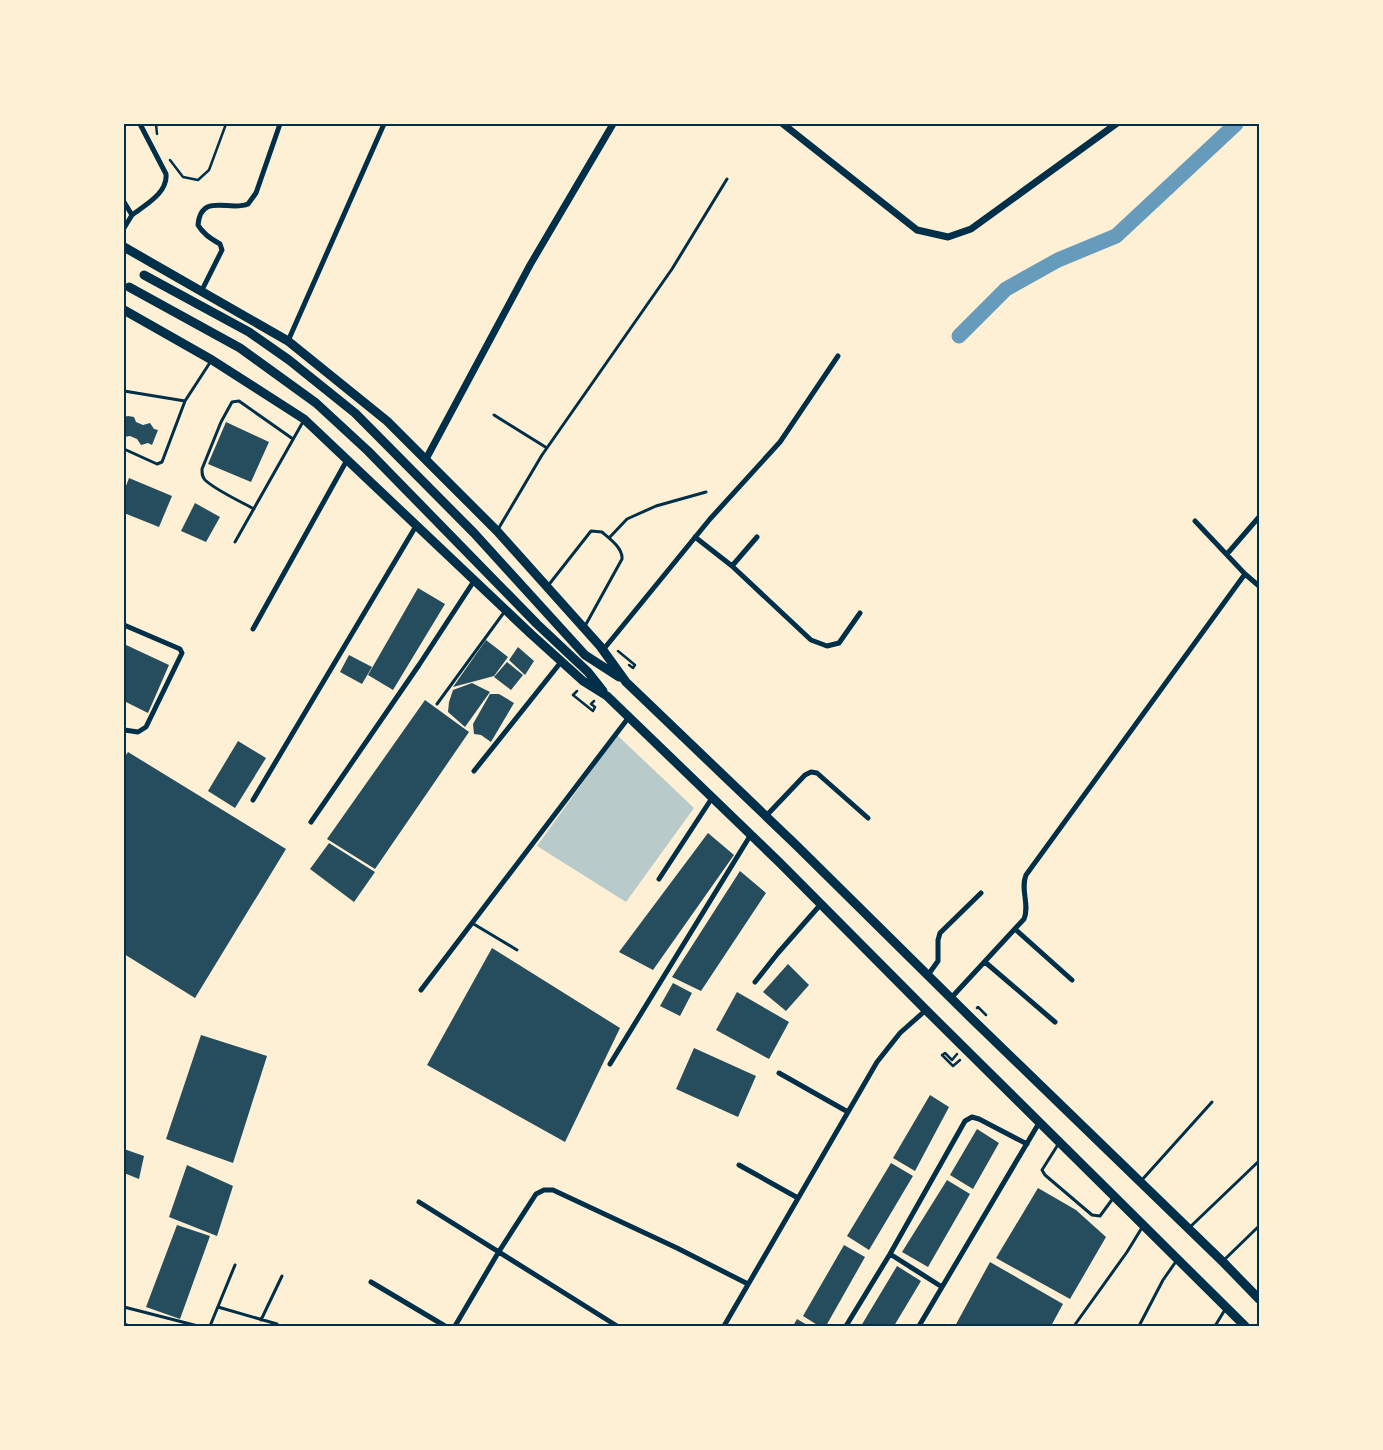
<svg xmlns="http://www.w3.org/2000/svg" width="1383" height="1450" font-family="'DejaVu Sans',sans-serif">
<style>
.green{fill:#b9caca}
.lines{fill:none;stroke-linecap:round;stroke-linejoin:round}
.canal{stroke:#669bbc;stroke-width:15}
.building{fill:#264d5e}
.path{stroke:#003049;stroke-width:2.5}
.service{stroke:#003049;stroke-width:3}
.minor{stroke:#003049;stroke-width:5}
.tertiary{stroke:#003049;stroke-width:7}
.primary{stroke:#003049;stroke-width:9}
.neatline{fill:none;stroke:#003049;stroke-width:2}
</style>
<rect width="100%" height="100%" fill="#fdf0d5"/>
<!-- green -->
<path class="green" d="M617,735l77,73 -68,94 -89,-56z"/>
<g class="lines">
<!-- canal -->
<path class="canal" d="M959,336l47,-47 52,-29 58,-24 120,-112"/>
</g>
<!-- building -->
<path class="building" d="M128,416l6,1 2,5 7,3 7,-2 4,6 4,1 -6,15 -4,-2 -7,2 -4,-6 -7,-3 -6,1v-20z
M226,422l43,20 -18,40 -43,-18z
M129,478l43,18 -13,31 -35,-14v-22z
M195,503l25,14 -14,25 -25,-11z
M418,588l27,16 -52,86 -25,-15z
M486,640l22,17 -14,19 -41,11z
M124,644l45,21 -21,48 -24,-12z
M518,647l16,14 -9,14 -16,-15z
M349,655l23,12 -10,17 -22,-12z
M507,662l16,13 -12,15 -17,-13z
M472,683l18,9 -25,35 -17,-15 1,-10 4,-12z
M490,694h9l15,9 -23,39 -10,-7 -7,-1 -1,-10z
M425,700l44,32 -94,137 -48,-30z
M238,741l28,17 -31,50 -27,-17z
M128,752l158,97 -91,149 -71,-44v-196z
M708,833l26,22 -81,115 -34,-18z
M329,843l46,29 -21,30 -44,-33z
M740,871l26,22 -65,98 -29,-14z
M492,948l128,80 -55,114 -138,-77z
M788,964l21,21 -23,26 -23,-19z
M673,983l19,10 -12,23 -20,-10z
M737,992l52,30 -20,37 -53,-29z
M201,1035l66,21 -34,107 -67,-24z
M694,1048l62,28 -18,41 -62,-28z
M930,1095l19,12 -34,64 -22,-13z
M977,1129l22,14 -26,46 -23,-14z
M124,1149l20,7 -5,23 -15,-6z
M891,1163l22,13 -44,74 -22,-14z
M187,1165l46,21 -16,50 -48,-19z
M947,1180l23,14 -42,73 -26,-15z
M1038,1188l38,22 30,27 -36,62 -74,-41z
M177,1225l33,11 -30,83 -34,-12z
M844,1245l21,12 -39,69h-7l-16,-10z
M990,1262l73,42 -12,22h-96z
M897,1266l24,15 -27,45h-33z
M797,1319l12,7h-16z"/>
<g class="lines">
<!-- path -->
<path class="path" d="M156,124l1,10
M170,160l13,17 15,3 11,-10 17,-46
M618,651l17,14 -2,3 -4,-3
M577,691l-4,4 20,16 2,-4 -4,-3 3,-3
M977,1008l1,-1 8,8
M957,1054l-5,6 -7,-7 -3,2 11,11 7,-6"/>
<!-- service -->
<path class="service" d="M124,391l61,10
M494,415l53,33
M124,449l33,15 5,-2 23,-61 26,-40
M254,509c-14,-8 -37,-18 -49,-29 -3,-3 -3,-6 -3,-11l19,-47 11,-20 7,-1 54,38
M497,531l45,-76 130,-186 55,-90
M609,538l18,-19 29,-13 50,-14
M235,542l69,-122
M547,587l44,-56 11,1c7,6 21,16 20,27l-37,67
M437,704l68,-93
M472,923l45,27
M1059,1143l-17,27 3,5 47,40 8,1 14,-19
M1141,1181l71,-79
M1189,1228l70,-67
M1224,1260l35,-34
M124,1307l74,19
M218,1307l59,17
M261,1320l21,-44
M210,1326l25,-61
M1074,1326l53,-74 16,-26
M1139,1326l24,-46 14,-20
M1215,1326l11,-18"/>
<!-- minor -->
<path class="minor" d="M124,202l8,13 -8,13
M132,215c13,-10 36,-22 34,-41l-26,-50
M201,292l21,-42 -2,-6c-9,-5 -17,-10 -22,-19 3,-33 32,-13 50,-21l8,-11 24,-69
M288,341l96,-217
M1195,521l50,53 14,12
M695,537l37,29 79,74 16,6 12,-3 21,-30
M1227,554l32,-37
M732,566l25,-29
M124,625l56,24 2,4 -36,74 -8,5 -14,-2
M253,629l94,-169
M603,650l107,-131 70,-77 58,-86
M474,771l87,-109
M253,800l163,-274
M766,816l39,-41 6,-3 6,1 51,45
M311,822l108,-157 55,-84
M659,879l53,-81
M1015,929l57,51
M985,962l70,60
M928,975l10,-14v-21l2,-7 41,-40
M755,982l23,-29 43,-49
M421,990l208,-273
M951,998l73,-79c6,-14 -4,-30 2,-44l219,-301
M610,1064l140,-228
M779,1073l69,39
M739,1165l59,33
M419,1202l198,124
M890,1254l52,33
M371,1282l74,44
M124,1325l3,1
M455,1326l43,-73 38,-59 8,-4h9l124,58 71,36
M724,1326l153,-264 23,-29 26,-23
M846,1326l44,-72 75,-133 7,-4 7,2 48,25
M919,1326l120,-203"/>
<!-- tertiary -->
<path class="tertiary" d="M783,124l134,106 31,7 23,-8 145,-105
M426,459l104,-194 83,-141"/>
<!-- primary -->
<path class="primary" d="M124,247l164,94 99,80 110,110 103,115 26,36 170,163 173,171 254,246 36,37
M144,275l105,57 40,28 66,53 119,120 111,122 34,22
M129,287l111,61 76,55 52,48 169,173 51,48 15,19
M124,310l88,50 92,59 227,215 52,47 24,15 173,167 146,147 319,316"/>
</g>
<!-- border -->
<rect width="1383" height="1450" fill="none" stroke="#fdf0d5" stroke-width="250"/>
<rect x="125" y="125" width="1133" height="1200" class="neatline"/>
</svg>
